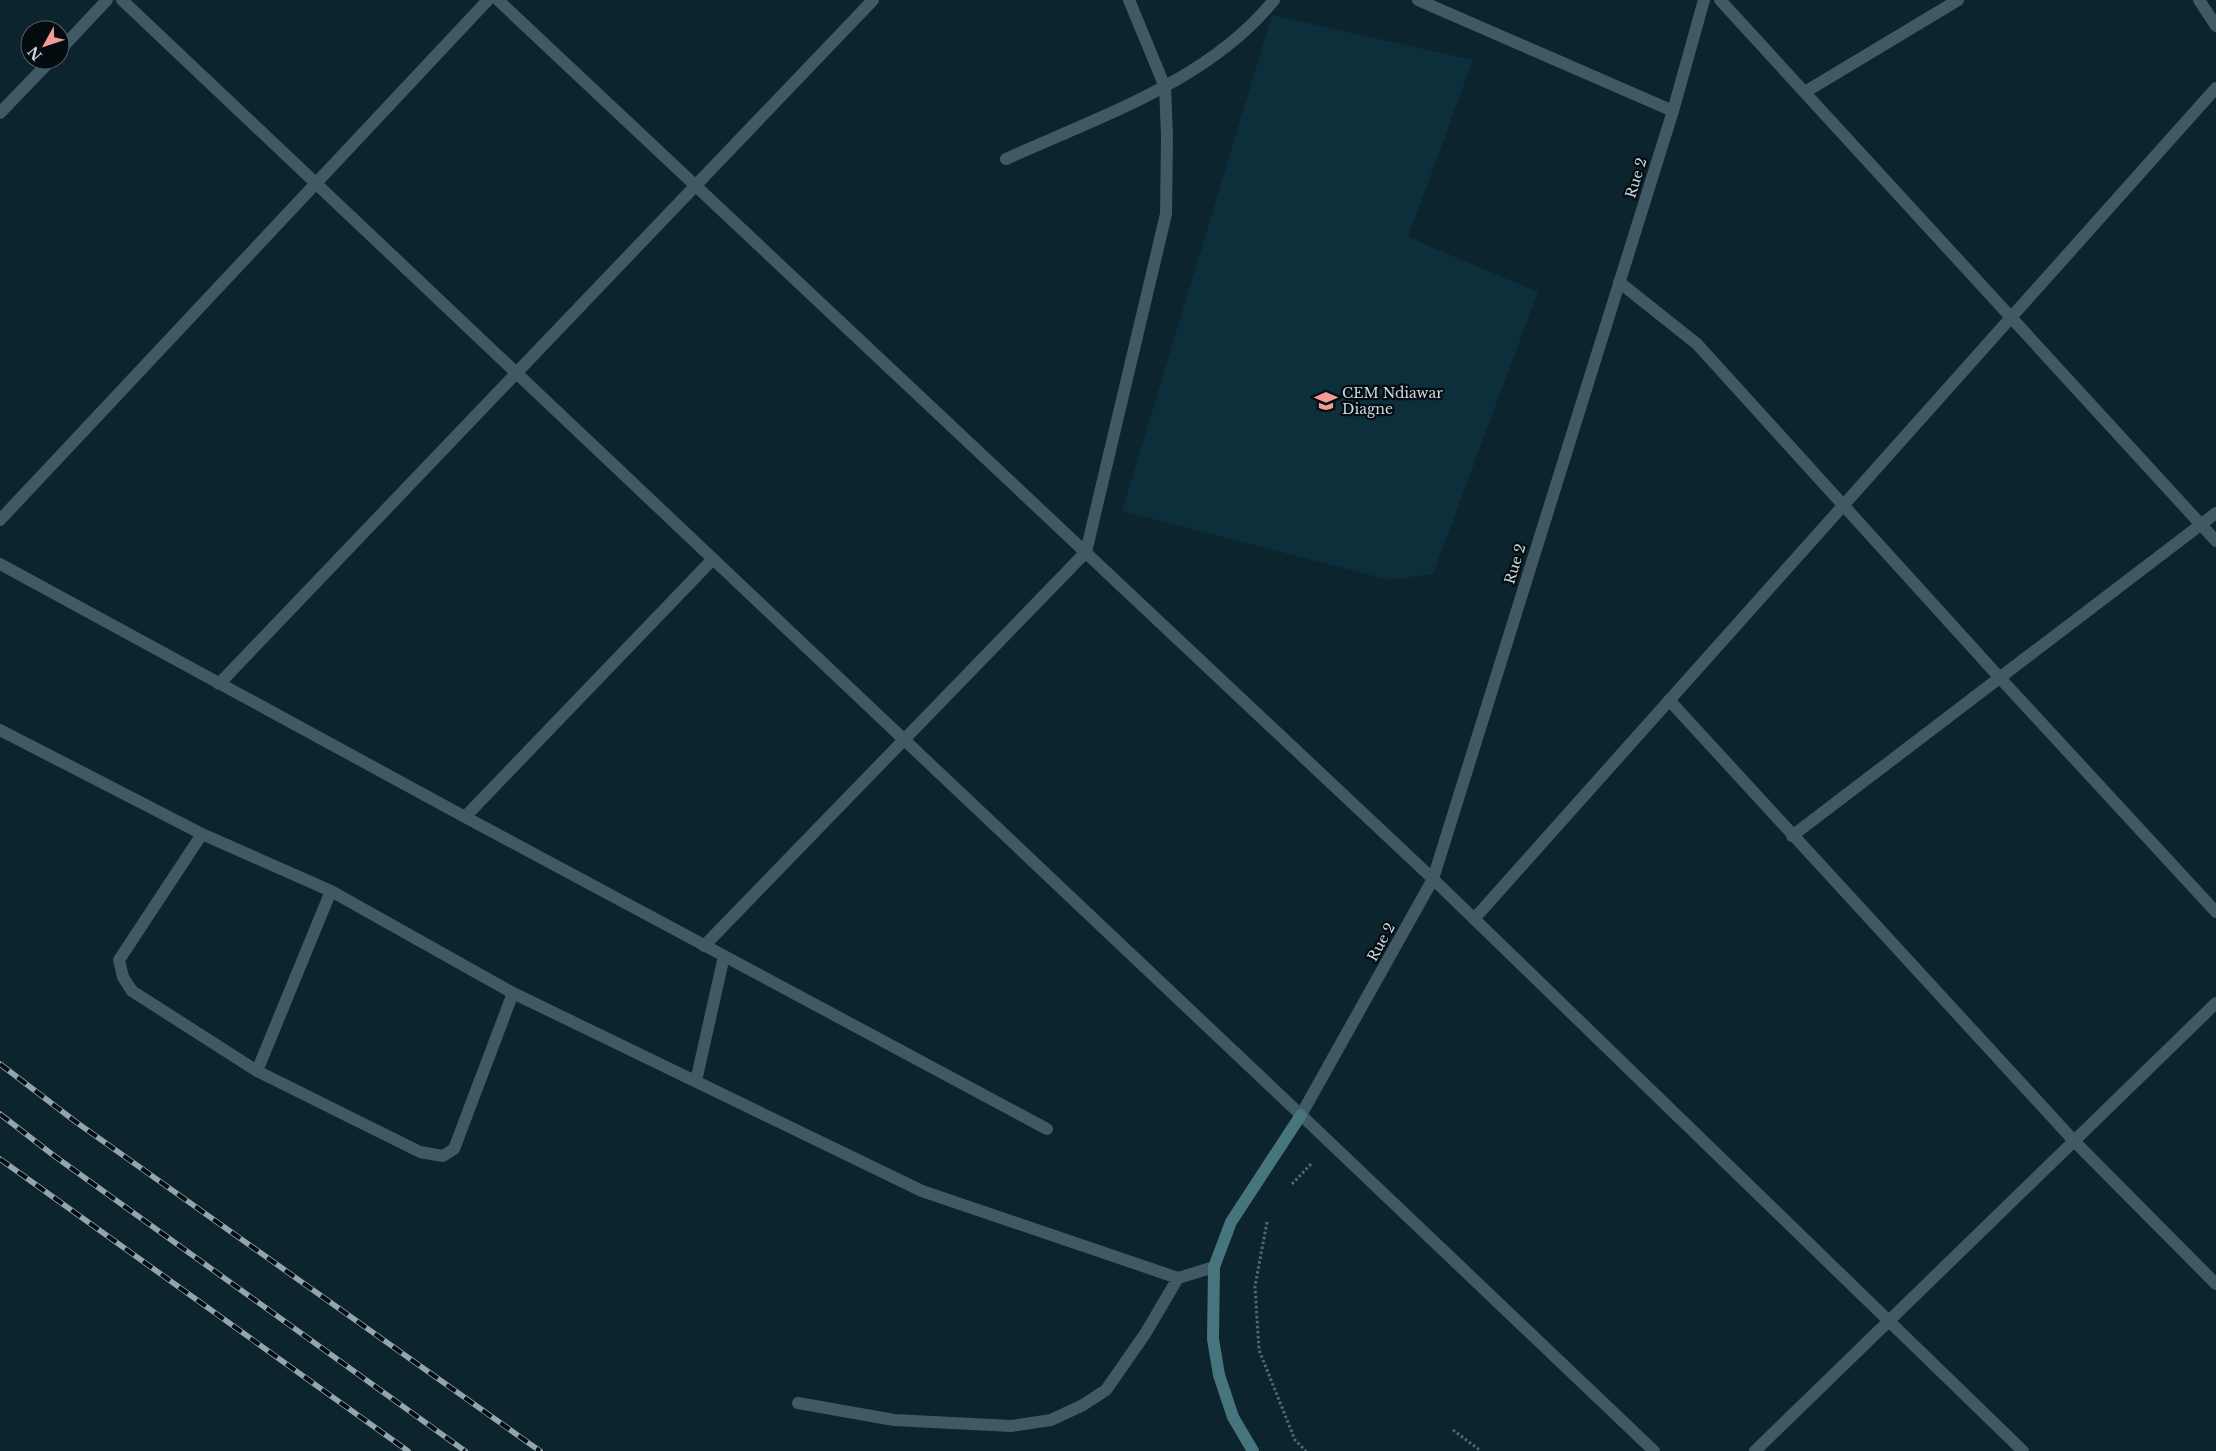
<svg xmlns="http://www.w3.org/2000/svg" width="2216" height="1451" font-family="'Libre Baskerville',serif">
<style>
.built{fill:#0d2e3b}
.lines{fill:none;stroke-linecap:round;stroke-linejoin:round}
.path{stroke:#546871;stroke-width:3;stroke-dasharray:2.5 2.5;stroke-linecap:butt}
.minor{stroke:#415965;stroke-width:12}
.tertiary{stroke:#415965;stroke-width:12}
.secondary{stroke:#47757e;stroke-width:12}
.rail-casing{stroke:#94a5ac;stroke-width:5.5}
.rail{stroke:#040c10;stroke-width:4;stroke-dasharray:11;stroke-linecap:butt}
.labels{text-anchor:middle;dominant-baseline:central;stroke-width:4.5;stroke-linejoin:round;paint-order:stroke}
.street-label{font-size:14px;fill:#cbd9df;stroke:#040c10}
.poi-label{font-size:14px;fill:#cbd9df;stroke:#040c10;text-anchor:start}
</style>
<rect width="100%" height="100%" fill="#0c242e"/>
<!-- built -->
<path class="built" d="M1272,15l201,45 -65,177 130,55 -105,282 -44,6 -267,-69z"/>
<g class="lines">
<!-- path -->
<path class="path" d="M1292,1184l20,-21
M1267,1222l-12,64 4,64 36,90 11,11
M1453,1430l28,21"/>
<!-- minor -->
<path class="minor" d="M122,0l1179,1115
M498,0l935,879 590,572
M1418,0l255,111
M1720,0l496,541
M2199,0l17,26
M60,50l47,-50
M1805,92l153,-92
M0,113l51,-53
M1006,159c92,-42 203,-78 268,-159
M1619,282l78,62 303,334 216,234
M0,520l488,-520
M0,564l465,253 582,312
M219,684l654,-684
M1669,700l406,442 141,142
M0,730l202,104 129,57 182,102 409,198 256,87 36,-11
M465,817l248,-258
M202,834l-83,126 4,17 9,14 125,80 163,81 23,4 11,-7 59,-156
M1792,836l424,-323
M1474,919l742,-831
M704,946l382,-394 80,-338 1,-78 -2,-49 -36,-87
M257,1071l74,-180
M696,1081l28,-125
M798,1403l96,17 117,6 40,-6 32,-15 23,-15 39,-56 33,-56
M1755,1451l461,-448"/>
<!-- tertiary -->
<path class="tertiary" d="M1654,1451l-353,-336 132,-236 240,-768 31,-111"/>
<!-- secondary -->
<path class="secondary" d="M1253,1451l-20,-34 -14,-42 -6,-36 1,-72 17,-45 70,-107"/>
<defs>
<path id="rail" d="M0,1064l76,58 464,329
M0,1114l53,41 412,296
M0,1159l408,292"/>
</defs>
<!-- rail casing -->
<use href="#rail" class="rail-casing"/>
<!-- rail -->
<use href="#rail" class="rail"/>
</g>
<!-- icons -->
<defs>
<symbol id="school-bare" viewBox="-9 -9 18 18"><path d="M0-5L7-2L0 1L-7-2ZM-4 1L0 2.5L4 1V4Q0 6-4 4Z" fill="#f59b97" stroke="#040c10" stroke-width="2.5" paint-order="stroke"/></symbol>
</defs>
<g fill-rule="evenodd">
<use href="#school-bare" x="1310" y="385" width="32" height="32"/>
</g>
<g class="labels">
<!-- street labels -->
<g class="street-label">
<text transform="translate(1636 178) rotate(-73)">Rue 2</text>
<text transform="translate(1515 564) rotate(-73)">Rue 2</text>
<text transform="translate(1381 942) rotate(-61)">Rue 2</text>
</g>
<!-- poi labels -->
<g class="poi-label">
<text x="1342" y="393">CEM Ndiawar<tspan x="1342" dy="16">Diagne</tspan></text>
</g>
</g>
<!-- north arrow -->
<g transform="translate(45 45) rotate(230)"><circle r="24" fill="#040c10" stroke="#545e63"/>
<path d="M0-4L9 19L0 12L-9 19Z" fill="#f59b97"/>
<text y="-8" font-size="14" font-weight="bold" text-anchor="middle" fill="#cbd9df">N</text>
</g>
</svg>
